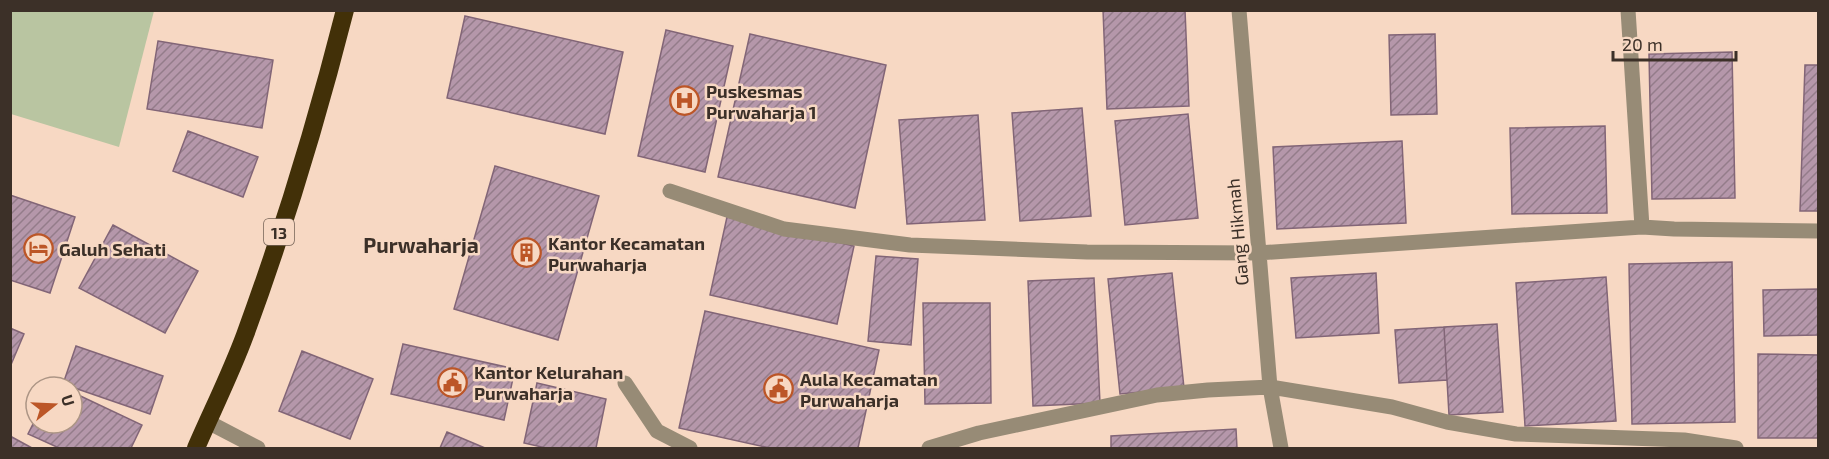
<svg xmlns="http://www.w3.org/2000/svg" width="1829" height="459" font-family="'Exo 2',sans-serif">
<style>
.grass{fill:#b9c5a1}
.building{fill:url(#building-hatch);stroke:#826577;stroke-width:1.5}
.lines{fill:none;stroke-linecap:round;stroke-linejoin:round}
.minor{stroke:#978b76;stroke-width:15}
.highway{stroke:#423008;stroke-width:18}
.labels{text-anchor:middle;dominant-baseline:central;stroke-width:5;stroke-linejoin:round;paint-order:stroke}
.shield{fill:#f7d8c3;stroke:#746256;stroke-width:1.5}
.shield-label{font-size:16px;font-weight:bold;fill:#3c3028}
.poi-label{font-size:18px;font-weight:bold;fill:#3c3028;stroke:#f7d8c3;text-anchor:start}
.street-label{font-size:18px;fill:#3c3028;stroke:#f7d8c3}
.quarter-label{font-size:21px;font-weight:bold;fill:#3c3028;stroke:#f7d8c3}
</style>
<defs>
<pattern id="building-hatch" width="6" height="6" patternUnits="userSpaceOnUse" patternTransform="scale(1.5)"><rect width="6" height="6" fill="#b597aa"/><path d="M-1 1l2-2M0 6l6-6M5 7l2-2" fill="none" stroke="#947c8a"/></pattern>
</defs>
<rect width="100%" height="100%" fill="#f7d8c3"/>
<!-- grass -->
<path class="grass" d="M10,11h144l-35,136 -108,-33z"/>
<!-- building -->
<path class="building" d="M1103,10h82l4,96 -82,3z
M465,16l158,36 -18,82 -158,-36z
M666,30l67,16 -28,126 -67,-16z
M750,34l136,31 -31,143 -137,-31z
M1435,34l2,80 -46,1 -2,-80z
M158,41l115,19 -11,68 -115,-19z
M1732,52l3,146 -83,1 -3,-145z
M1805,65h13v146h-18z
M1082,108l9,108 -71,5 -8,-108z
M1188,114l10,104 -73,7 -10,-104z
M978,115l7,105 -78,4 -8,-104z
M1605,126l2,87 -95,1 -2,-86z
M188,131l70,26 -15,40 -70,-26z
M1402,141l4,82 -129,6 -4,-82z
M495,166l104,30 -41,144 -104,-31z
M10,195l65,22 -25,76 -40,-13z
M727,217l127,29 -17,78 -127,-29z
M113,225l85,46 -33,62 -86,-45z
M876,256l42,3 -7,86 -43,-4z
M1732,262l3,160 -103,2 -3,-160z
M1172,273l12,115 -64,6 -12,-115z
M1376,273l3,60 -83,5 -5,-60z
M1606,277l10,144 -91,5 -9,-143z
M1094,278l6,125 -67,3 -5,-125z
M1818,289v46l-54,1 -1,-46z
M923,303h67l1,100 -66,1z
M705,311l174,39 -21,98h-88l-91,-20z
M1497,324l6,88 -54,3 -5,-88z
M1444,327l3,53 -48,3 -4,-53z
M10,328l14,6 -14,33z
M403,344l112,25 -11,51 -113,-26z
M76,346l87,30 -13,38 -87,-30z
M302,351l71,28 -23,60 -71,-28z
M1758,354l60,1v83h-60z
M537,383l69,16 -10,49h-50l-22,-5z
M72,392l70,33 -11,23h-72l-31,-14 8,-16v5h36z
M1236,429l1,19h-126v-12z
M447,432l38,16h-45z
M10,436l22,12h-22z"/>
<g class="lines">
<!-- minor -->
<path class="minor" d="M1239,10l31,377 11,61
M1628,10l14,217
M670,191l114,38 126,16 177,7 171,1 384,-26 32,2 144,2
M625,383l32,48 33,17
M208,422l50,26
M929,448l50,-15 178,-38 51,-5 62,-3 122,20 55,15 69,12 168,6 52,8"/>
<!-- highway -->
<path class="highway" d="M196,448c16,-37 35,-75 49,-113 39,-106 72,-215 100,-325"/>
</g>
<!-- icons -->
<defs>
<symbol id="hospital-ring" viewBox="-11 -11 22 22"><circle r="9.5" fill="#f7d8c3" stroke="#bc5627" stroke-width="1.5"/><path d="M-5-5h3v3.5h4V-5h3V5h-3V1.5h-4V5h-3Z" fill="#bc5627"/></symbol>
<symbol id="hotel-ring" viewBox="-11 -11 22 22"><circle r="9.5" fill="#f7d8c3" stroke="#bc5627" stroke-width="1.5"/><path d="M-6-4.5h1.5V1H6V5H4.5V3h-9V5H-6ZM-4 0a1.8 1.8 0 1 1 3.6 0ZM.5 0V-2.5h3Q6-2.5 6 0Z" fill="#bc5627"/></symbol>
<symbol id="building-ring" viewBox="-11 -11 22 22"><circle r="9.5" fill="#f7d8c3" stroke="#bc5627" stroke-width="1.5"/><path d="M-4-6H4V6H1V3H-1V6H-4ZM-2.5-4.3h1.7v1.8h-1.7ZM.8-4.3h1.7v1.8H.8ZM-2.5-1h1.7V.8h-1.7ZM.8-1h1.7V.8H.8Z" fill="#bc5627"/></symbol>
<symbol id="civic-ring" viewBox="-11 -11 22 22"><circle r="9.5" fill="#f7d8c3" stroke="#bc5627" stroke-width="1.5"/><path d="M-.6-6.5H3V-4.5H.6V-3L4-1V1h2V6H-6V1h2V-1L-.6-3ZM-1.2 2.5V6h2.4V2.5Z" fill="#bc5627"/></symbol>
</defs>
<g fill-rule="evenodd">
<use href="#hospital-ring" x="668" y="84" width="33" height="33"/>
<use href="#hotel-ring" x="22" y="232" width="33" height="33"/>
<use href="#building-ring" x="510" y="236" width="33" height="33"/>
<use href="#civic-ring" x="436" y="366" width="33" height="33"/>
<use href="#civic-ring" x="762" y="372" width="33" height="33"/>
</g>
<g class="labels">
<!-- shield labels -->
<rect class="shield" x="264" y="219" width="30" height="26" rx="4.5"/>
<g class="shield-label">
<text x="279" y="232">13</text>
</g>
<!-- poi labels -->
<g class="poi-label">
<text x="706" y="91">Puskesmas<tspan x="706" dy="21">Purwaharja 1</tspan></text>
<text x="548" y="243">Kantor Kecamatan<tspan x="548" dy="21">Purwaharja</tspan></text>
<text x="59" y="249">Galuh Sehati</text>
<text x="474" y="372">Kantor Kelurahan<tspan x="474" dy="21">Purwaharja</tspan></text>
<text x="800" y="379">Aula Kecamatan<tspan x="800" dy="21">Purwaharja</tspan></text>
</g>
<!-- street labels -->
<g class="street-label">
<text transform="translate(1237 232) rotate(-95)">Gang Hikmah</text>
</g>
<!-- quarter labels -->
<g class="quarter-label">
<text x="421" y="244">Purwaharja</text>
</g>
</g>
<!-- border -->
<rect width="1829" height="459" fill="none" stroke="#3c3028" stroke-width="24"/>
<!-- north arrow -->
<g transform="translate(54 405) rotate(72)"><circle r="28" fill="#f7d8c3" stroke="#ac9585" stroke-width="1.5"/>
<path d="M0-4.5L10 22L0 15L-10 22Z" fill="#bc5627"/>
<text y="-9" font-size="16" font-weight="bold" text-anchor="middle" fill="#3c3028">U</text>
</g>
<!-- scale -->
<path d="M1613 51v9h123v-9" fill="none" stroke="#3c3028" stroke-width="3"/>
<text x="1622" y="51" font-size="18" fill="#3c3028" stroke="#f7d8c3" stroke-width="4.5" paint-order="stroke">20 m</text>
</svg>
